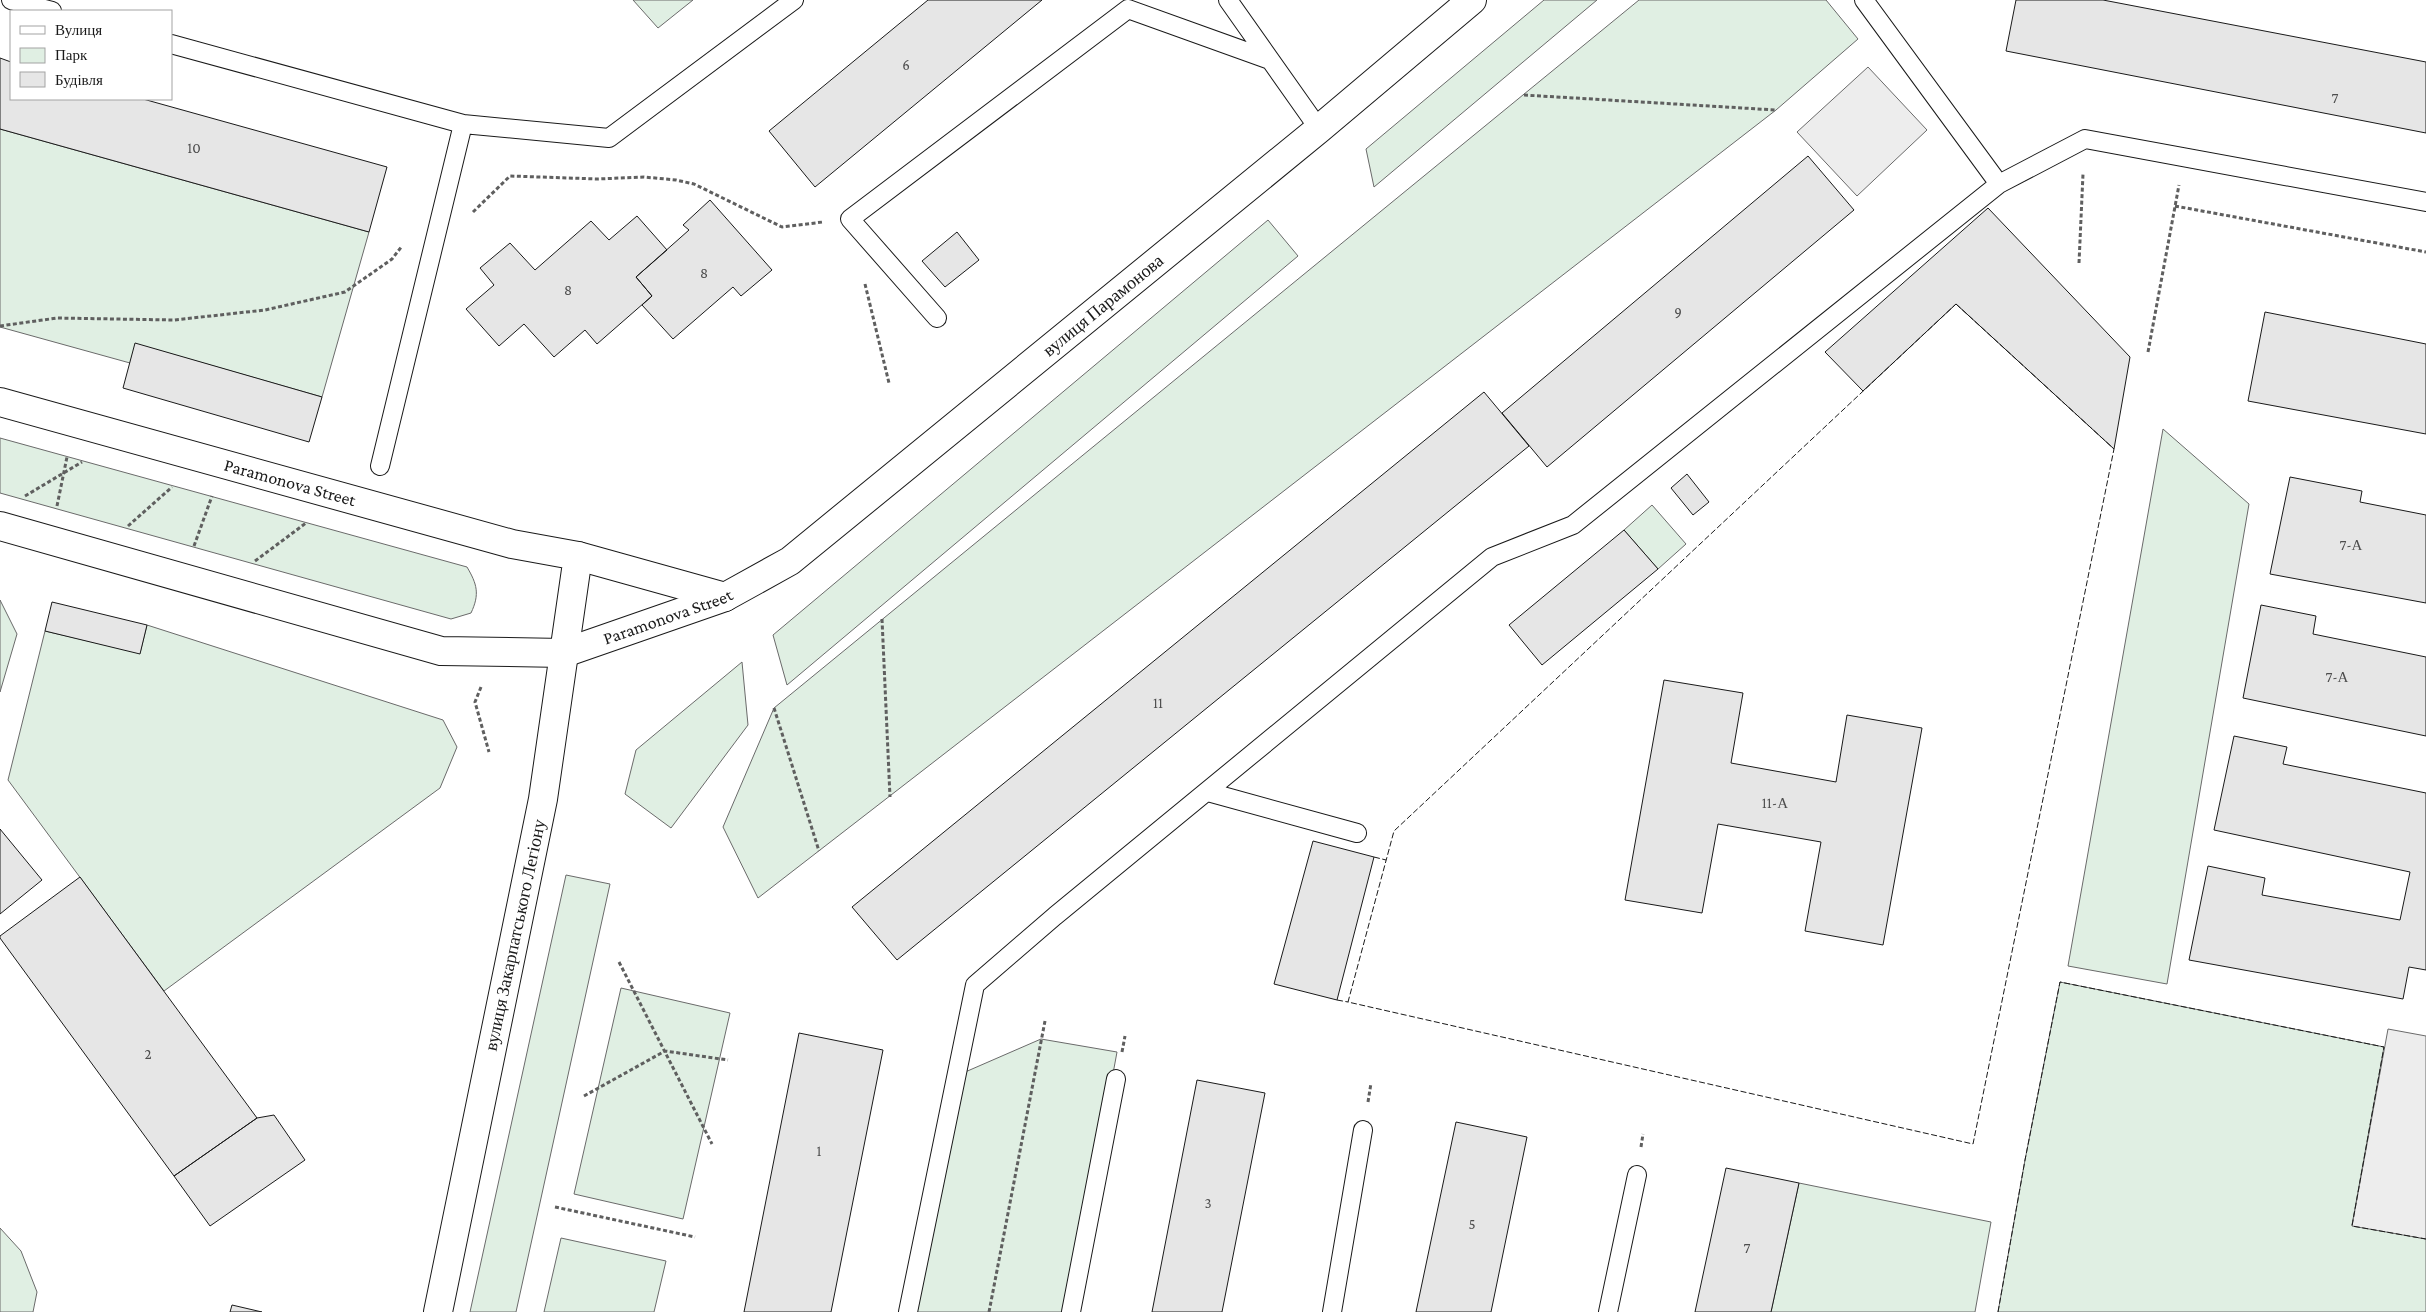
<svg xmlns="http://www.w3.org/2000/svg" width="2426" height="1312" font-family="'Crimson Pro',serif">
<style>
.green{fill:#e0efe3;stroke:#6a6a6a}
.parking{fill:#ededed;stroke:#6a6a6a}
.building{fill:#e6e6e6;stroke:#1a1a1a}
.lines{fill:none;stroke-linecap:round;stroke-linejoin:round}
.service-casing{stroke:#1a1a1a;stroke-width:20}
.minor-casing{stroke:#1a1a1a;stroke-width:30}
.tertiary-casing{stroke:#1a1a1a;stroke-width:30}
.path{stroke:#5f5f5f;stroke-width:3;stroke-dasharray:4 2.5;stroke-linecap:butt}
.service{stroke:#fff;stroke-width:18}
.minor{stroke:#fff;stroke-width:28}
.tertiary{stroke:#fff;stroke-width:28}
.fence{stroke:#1a1a1a;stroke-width:1;stroke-dasharray:6 2.5;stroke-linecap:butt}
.labels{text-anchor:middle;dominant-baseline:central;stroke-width:4;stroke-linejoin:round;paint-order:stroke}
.number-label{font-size:15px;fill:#4d4d4d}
.street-label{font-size:18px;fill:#1a1a1a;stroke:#fff}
</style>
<rect width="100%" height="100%" fill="#fff"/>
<!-- green -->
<path class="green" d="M633,0h60l-35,28z
M1544,0h53l-223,187 -8,-38z
M1639,0h187l32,39 -82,71 -1018,788 -35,-71 51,-119z
M0,129l369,103 -47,165 -186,-53 -6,19 -130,-36z
M1268,220l30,36 -511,429 -14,-50z
M2163,429l86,75 -82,480 -99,-18z
M0,438l467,129c10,17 13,27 4,46l-20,6 -451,-126z
M1652,505l34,39 -28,25 -34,-39z
M0,600l17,34 -17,58z
M147,625l296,95 14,27 -17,41 -276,203 -156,-211 37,-149 95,22z
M742,662l6,63 -77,103 -46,-34 11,-44z
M566,875l44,9 -94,428h-46z
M2060,982l324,65 -32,178 74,14v73h-428l27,-152z
M621,988l109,25 -47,206 -109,-25z
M1041,1039l76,13 -48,260h-161l48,-236z
M1799,1183l192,39 -16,90h-204z
M0,1228l21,23 16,41 -4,20h-33z
M561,1238l105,23 -12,51h-110z"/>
<!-- parking -->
<path class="parking" d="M1868,67l59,63 -70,66 -60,-64z
M2388,1029l38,7v203l-74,-13z"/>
<!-- building -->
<path class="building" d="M928,0h114l-227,187 -46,-56z
M2016,0h87l323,62v71l-420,-82z
M0,58l11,4v37h132l244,68 -18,65 -369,-103z
M1808,156l46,54 -307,257 -45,-54z
M710,200l62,70 -31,26 -8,-9 -60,52 -31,-34 10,-9 -16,-19 53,-47 -6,-5z
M1988,208l142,149 -16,92 -158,-145 -93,87 -38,-39z
M637,216l30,34 -31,27 16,19 -55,48 -12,-14 -31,27 -30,-33 -25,22 -33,-37 28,-24 -14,-17 30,-25 25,27 56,-49 18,19z
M957,232l22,28 -34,27 -23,-26z
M2265,312l161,32v90l-178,-33z
M135,343l187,54 -13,45 -186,-54z
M1484,392l45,54 -632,514 -45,-53z
M1687,474l22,28 -16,13 -22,-27z
M2290,477l72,14 -2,11 66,13v88l-156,-29z
M1624,530l34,39 -116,96 -33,-40z
M52,602l95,23 -7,29 -95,-23z
M2261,605l55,11 -3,18 113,23v79l-183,-38z
M1664,680l79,13 -12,70 105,19 11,-67 75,13 -39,217 -78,-14 16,-89 -103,-18 -16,89 -77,-13z
M2234,736l53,11 -4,17 143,29v177l-17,-3 -6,32 -214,-39 19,-94 57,12 -3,17 138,25 10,-48 -196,-42z
M0,829l42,51 -42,34z
M1313,841l61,16 -37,143 -63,-16z
M80,877l177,241 -83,58 -174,-238v-2z
M799,1033l84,17 -52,262h-87z
M1197,1080l68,13 -43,219h-70z
M274,1115l31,45 -95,66 -36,-50 83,-58z
M1456,1122l71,15 -36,175h-75z
M1726,1168l73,15 -28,129h-76z
M232,1305l30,7h-32z"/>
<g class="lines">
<defs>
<path id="service" d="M11,0l41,11
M1228,0l91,129
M1864,0l135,184 86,-45 341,63
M171,44l292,80 -83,342
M463,124l146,14 185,-138
M937,318l-87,-99 278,-210 142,51
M1208,792l149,41
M908,1312l67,-327 80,-69 437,-359 81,-32 426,-341
M1071,1312l45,-233
M1332,1312l31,-182
M1608,1312l29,-137"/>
<g id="minor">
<path d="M578,556l147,41"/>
<path id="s1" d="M564,653l161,-56 65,-36 529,-432 153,-129"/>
</g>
<g id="tertiary">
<path id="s2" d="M0,402l512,142 66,12 -35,243 -105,513"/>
<path d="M0,526l441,125 123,2"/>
</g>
</defs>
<!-- service casing -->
<use href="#service" class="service-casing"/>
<!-- minor casing -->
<use href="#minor" class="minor-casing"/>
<!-- tertiary casing -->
<use href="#tertiary" class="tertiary-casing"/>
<!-- path -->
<path class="path" d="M1524,95l252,15
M2175,206l251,46
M473,212l37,-36 88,3 46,-2 32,3 18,4 88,43 41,-5
M2079,263l4,-89
M865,284l24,99
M0,326l57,-8 117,2 91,-10 80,-18 47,-33 10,-13
M2148,352l31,-167
M25,496l57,-34
M57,506l10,-49
M128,526l44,-39
M194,546l18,-50
M255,561l51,-38
M882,619l8,178
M481,687l-6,15 14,50
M774,708l45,143
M619,962l93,182
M1122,1052l3,-16
M584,1096l81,-45 63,9
M1368,1102l3,-19
M1641,1147l2,-13
M555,1207l140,30
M989,1312l56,-291"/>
<!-- service -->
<use href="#service" class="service"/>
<!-- minor -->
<use href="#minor" class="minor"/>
<!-- tertiary -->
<use href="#tertiary" class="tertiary"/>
<!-- fence -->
<path class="fence" d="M1956,304l158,145 -141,695 -625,-142 46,-171z
M1374,857l12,3
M1337,1000l11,2
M1998,1312l27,-152 35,-178 324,65 -32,179 74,13"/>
</g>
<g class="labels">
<!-- number labels -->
<g class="number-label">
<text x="906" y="65">6</text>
<text x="2335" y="98">7</text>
<text x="194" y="148">10</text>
<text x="704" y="273">8</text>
<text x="568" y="290">8</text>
<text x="1678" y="312">9</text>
<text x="2351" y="545">7-А</text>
<text x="2337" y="677">7-А</text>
<text x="1158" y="703">11</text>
<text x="1775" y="803">11-А</text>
<text x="148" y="1054">2</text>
<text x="819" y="1151">1</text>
<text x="1208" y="1203">3</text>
<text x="1472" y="1224">5</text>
<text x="1747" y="1248">7</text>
</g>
<!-- street labels -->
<g class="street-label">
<text stroke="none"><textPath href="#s1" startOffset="649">вулиця Парамонова</textPath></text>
<text stroke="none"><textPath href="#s2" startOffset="301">Paramonova Street</textPath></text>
<text stroke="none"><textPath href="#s1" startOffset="110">Paramonova Street</textPath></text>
<text transform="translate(515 935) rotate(-78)">вулиця Закарпатського Легіону</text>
</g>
</g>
<!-- legend -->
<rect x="10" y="10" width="162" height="90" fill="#ffffff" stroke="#a3a3a3"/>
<rect x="20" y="26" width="25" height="8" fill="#ffffff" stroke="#a3a3a3"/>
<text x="55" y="35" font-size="15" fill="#1a1a1a">Вулиця</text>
<rect x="20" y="48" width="25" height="15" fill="#e0efe3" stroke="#a3a3a3"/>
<text x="55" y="60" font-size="15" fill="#1a1a1a">Парк</text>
<rect x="20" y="72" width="25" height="15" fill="#e6e6e6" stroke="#a3a3a3"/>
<text x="55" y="85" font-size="15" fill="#1a1a1a">Будівля</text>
</svg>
